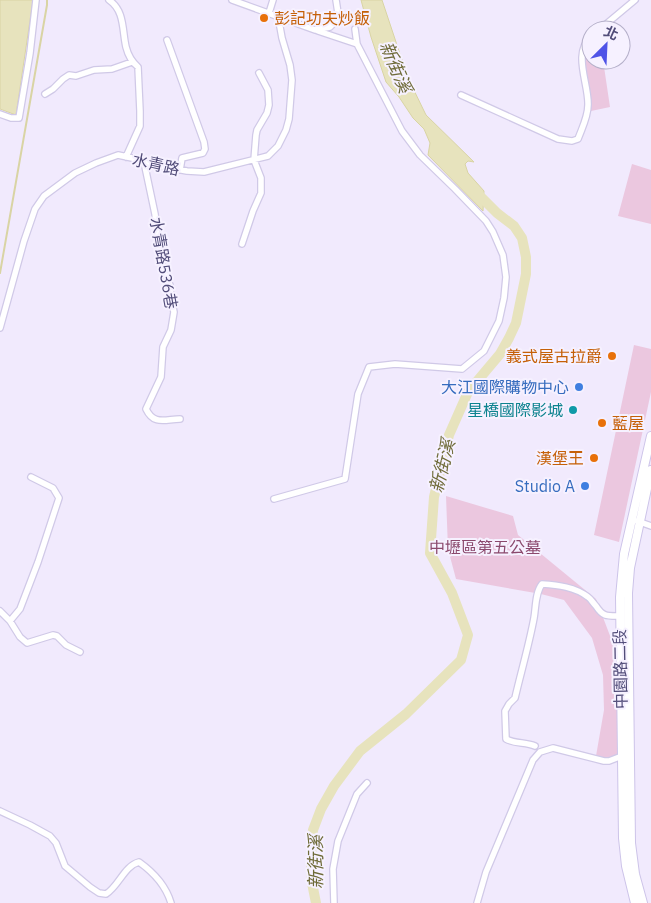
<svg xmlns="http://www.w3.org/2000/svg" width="651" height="903" font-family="'IBM Plex Sans','Noto Sans TC',sans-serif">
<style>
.green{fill:#ebc7df}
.water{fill:#e7e3bd;stroke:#d9d4a4}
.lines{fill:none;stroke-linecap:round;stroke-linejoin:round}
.stream{stroke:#d9d4a4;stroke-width:2}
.river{stroke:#e7e3bd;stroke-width:10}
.street-casing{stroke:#d0c9e7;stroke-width:8}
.secondary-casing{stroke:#cdc4e9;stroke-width:10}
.street{stroke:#fff;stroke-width:5.5}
.secondary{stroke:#fff;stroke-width:8}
.food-dot{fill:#e8710a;stroke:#f6f1ff;stroke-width:2}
.shop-dot{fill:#3f7fe0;stroke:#f6f1ff;stroke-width:2}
.culture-dot{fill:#0f9aa8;stroke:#f6f1ff;stroke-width:2}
.labels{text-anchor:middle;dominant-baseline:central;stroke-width:4;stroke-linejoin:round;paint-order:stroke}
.food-label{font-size:16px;fill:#c56008;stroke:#f6f1ff;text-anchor:start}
.street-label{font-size:16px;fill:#514c79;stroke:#f6f1ff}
.shop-label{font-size:16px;fill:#366cbe;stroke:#f6f1ff;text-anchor:end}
.culture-label{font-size:16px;fill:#0d838f;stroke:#f6f1ff;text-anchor:end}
.park-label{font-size:16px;fill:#8b496d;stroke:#f6f1ff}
.water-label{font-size:18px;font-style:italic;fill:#6f6b39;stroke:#f6f1ff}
</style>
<rect width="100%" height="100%" fill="#f1eafd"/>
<!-- green -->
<path class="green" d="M591,47v13h12l7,47 -19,4 -6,-52 2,-10z
M632,164l19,6v54l-33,-8z
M634,345l17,4v43l-32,150 -25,-7z
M446,496l67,20 5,19 78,64 16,42 5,30 2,83 -10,5 -13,-3 8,-46 -1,-35 -11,-37 -28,-38 -23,-6 -85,-15 -8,-30z"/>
<!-- water -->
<path class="water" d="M0,0h33l-17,115 -16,-6z
M361,0h21l26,78 18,37 48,47 -6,-1 -3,3 3,9 16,18 -1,20 -55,-56 2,-12 -6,-14 -11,-11 -14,-21 -13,-15 -15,-45z"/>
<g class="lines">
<!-- stream -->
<path class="stream" d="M0,273l47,-268v-5"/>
<!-- river -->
<path class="river" d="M316,903l-4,-20 -1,-27 2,-26 8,-21 13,-23 26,-35 46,-37 55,-54 7,-25 -16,-42 -22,-40 4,-56 15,-62 19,-43 32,-38 9,-16 7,-15 10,-49v-17l-4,-19 -8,-12 -17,-13 -22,-22"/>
<defs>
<path id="street" d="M109,0c16,11 13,30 17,47 2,8 6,15 12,20l2,44v15l-14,31
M232,0l83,30 15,-3 6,-6 2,-8 -2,-13
M269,13l4,-13
M599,30l36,-30
M318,31l39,13 -2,-15
M167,40l37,102 1,7 -2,4 -21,5 -2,12
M45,94l8,-5 10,-10 6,-4 7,1 18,-6 18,-1 20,-7
M461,95l97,44 14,2 6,-2c4,-11 10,-22 10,-34 1,-21 -16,-52 3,-68
M0,114l11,4h8l11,-65 6,-53
M144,162l11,52 3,28 4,25 8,18 1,14 3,13 -3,18 -8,17 -2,30 -15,32c8,17 20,10 34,10
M242,244l11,-33 8,-18v-15l-7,-18 2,-25 1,-5 10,-17 2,-8 -1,-15 -9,-17
M0,328l24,-87 11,-32 9,-13 31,-23 21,-10 22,-8 14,3 17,6 38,7 17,1 64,-16 10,-10 8,-16 3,-11 3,-39 -2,-15 -8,-27 -4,-22
M274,499l71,-20 13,-85 11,-27 26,-3 67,5 22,-18 15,-30 5,-23 2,-21 -3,-22 -10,-23 -7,-11 -31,-32 -35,-34 -18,-24 -45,-87
M637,521l14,5
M0,611l10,10 10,16 7,6 26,-8 4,1 9,9 14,7
M10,621l10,-12 18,-47 21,-64 -6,-10 -22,-11
M535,746c-9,-4 -20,-2 -29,-7l-1,-28 4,-7 6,-6c6,-26 14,-53 19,-80 2,-11 1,-25 8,-34 16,1 33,3 46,13 3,2 5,6 8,9 7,11 11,10 24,10
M0,811l30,14 20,11 6,7 9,23 25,21 9,6 7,1c13,-8 18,-28 33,-32 14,10 27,24 32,41
M334,903l-1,-34 5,-28 19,-47 10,-11
M477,903l9,-31 47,-112 7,-8 13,-4 51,13h5l13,-5"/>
<path id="secondary" d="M635,903l-9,-37 -3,-28 -3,-241 4,-43 27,-118
M643,903l-8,-29 -4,-31 -3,-250 2,-25 21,-98"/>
</defs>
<!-- street casing -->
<use href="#street" class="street-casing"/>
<!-- secondary casing -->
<use href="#secondary" class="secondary-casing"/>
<!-- street -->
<use href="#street" class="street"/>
<!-- secondary -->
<use href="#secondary" class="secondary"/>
</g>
<!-- markers -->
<g class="food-dot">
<circle cx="264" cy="18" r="5"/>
<circle cx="612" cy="356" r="5"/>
<circle cx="602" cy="423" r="5"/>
<circle cx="594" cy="458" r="5"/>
</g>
<g class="shop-dot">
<circle cx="579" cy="387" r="5"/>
<circle cx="585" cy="486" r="5"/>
</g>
<circle class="culture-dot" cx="573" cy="410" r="5"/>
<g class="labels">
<!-- food labels -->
<g class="food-label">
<text x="274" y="18">彭記功夫炒飯</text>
<text x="602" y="356" text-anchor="end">義式屋古拉爵</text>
<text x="612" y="423">藍屋</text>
<text x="584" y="458" text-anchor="end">漢堡王</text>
</g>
<!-- street labels -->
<g class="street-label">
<text transform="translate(156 164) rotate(13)">水青路</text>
<text transform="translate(164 263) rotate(80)">水青路536巷</text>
<text transform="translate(620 669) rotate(-91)">中園路二段</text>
</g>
<!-- shop labels -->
<g class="shop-label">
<text x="569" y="387">大江國際購物中心</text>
<text x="575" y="486">Studio A</text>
</g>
<!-- culture labels -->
<g class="culture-label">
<text x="563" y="410">星橋國際影城</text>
</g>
<!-- park labels -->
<g class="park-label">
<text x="485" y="547">中壢區第五公墓</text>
</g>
<!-- water labels -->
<g class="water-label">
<text transform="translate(396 67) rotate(67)">新街溪</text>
<text transform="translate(442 466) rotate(-76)">新街溪</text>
<text transform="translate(315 862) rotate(-90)">新街溪</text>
</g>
</g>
<!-- north arrow -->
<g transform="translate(606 45) rotate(24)"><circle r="24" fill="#f6f1ff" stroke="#b4afc9"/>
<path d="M0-4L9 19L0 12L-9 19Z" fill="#4f53e7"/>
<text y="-8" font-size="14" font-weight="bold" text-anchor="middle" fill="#514c79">北</text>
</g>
</svg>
